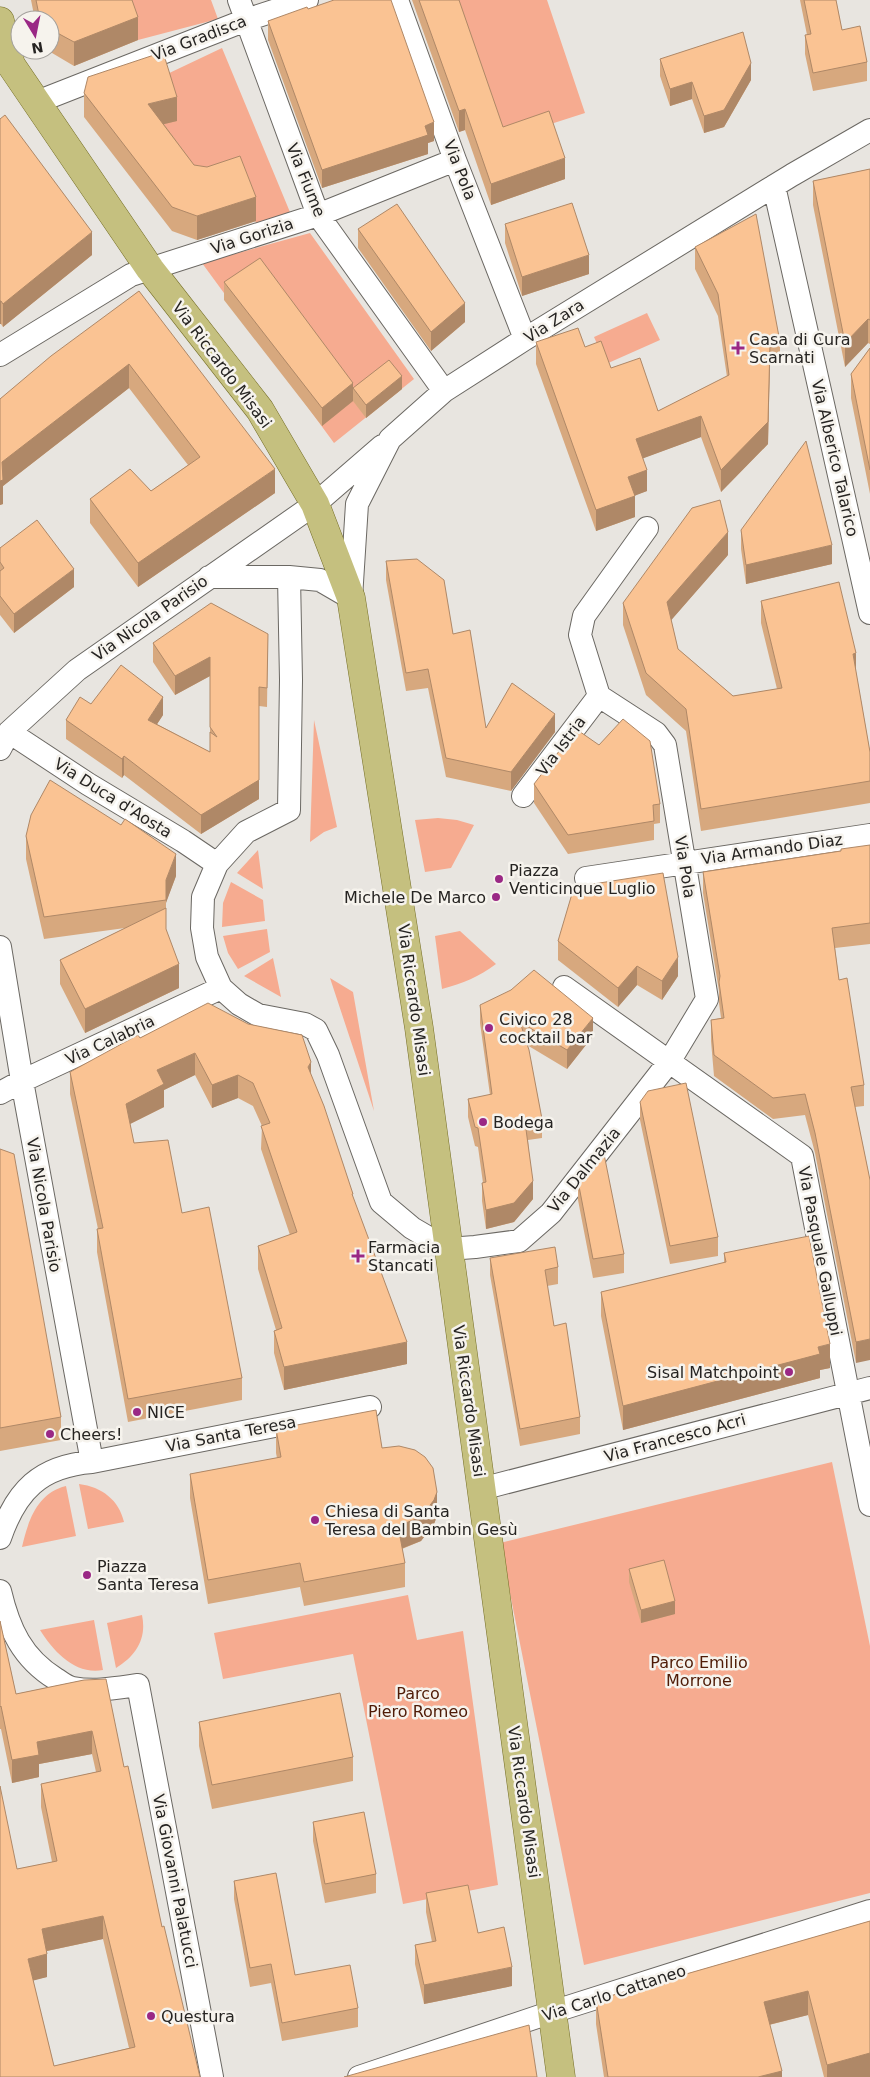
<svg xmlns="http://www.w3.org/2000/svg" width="870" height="2077" font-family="'DejaVu Sans',sans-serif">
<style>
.green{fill:#f6ab90}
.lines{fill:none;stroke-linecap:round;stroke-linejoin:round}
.street-casing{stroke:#6b6863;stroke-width:24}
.primary-casing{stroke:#756e27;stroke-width:29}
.street{stroke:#fff;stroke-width:22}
.primary{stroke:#c5c07f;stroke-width:28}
.wall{fill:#d7a87e;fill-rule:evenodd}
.shaded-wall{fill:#af8867}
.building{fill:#fac393;stroke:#af8867;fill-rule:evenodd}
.poi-dot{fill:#9a2885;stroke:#f6f3ed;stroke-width:2}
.labels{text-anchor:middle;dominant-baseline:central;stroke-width:5;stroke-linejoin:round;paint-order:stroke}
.street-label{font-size:16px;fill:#262422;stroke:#f6f3ed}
.poi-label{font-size:16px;fill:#262422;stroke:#f6f3ed;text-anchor:start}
.park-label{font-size:16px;fill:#4f1b06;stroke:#f6f3ed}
</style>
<rect width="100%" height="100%" fill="#e8e5e0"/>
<!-- green -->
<path class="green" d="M124,0h87l7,19 -80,21z
M454,0h93l38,113 -84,27z
M222,48l70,169 -36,6 -16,-43 -33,11 -49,-65 5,-50z
M310,233l104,146 -80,64 -132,-180z
M647,313l13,27 -54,24 -12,-27z
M314,720l23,107 -13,5 -14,10z
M438,818l19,2 17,5 -23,43 -26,4 -10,-52z
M258,850l5,39 -26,-16z
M231,882l32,18 2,21 -43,6 1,-24z
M267,929l3,23 -32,17 -10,-16 -5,-17z
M460,931l36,33c-17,13 -33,19 -54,25l-7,-53z
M273,958l8,39 -37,-21z
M330,978l23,14 21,119z
M832,1462l38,184v247l-286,72 -84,-422z
M79,1484c23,3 40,16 45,38l-36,7z
M66,1486l10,50 -54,11c6,-26 15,-54 44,-61z
M408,1595l9,45 46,-9 35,254 -95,19 -50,-250 -130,25 -9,-46z
M142,1615c5,24 -6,41 -26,53l-9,-45z
M94,1620l9,50c-28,5 -49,-18 -63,-40z"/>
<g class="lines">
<defs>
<path id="street" d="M239,0l79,215 126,176
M397,0l58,160 70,179
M37,102l209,-82 61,-20
M774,186l96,427
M0,355l131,-80 187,-60 137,-55
M209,577h80l31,3 31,18 6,-94 33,-65 54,-48 81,-52 267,-164 78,-45
M289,577l2,103 -2,130 -43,22 -29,32 -14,33 -1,31 5,29 14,31 18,16 19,11 47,9 11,6 12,25 53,147 31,26 36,21 27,-2 44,-6 32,-28 118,-151 38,-63 -42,-254 -9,-12 -57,-37
M599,696l-19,-61 4,-19 63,-88
M9,732l79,52 95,57 34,23
M0,749l9,-17 68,-62 238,-166 67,-58
M523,796l76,-100
M586,878l284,-43
M0,947l22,134 70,381
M564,987l238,169 68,349
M0,1093l22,-12 199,-93
M481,1489l389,-101
M0,1538c16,-47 40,-72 92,-76l278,-55
M0,1591c9,38 22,67 56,88 5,3 11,8 17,9 22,4 43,0 65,-3l74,392
M359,2077l193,-65 318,-101"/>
<path id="primary" d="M0,21l11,44 139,204 110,141 55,94 36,94 68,430 142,1049"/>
</defs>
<!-- street casing -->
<use href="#street" class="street-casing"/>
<!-- primary casing -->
<use href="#primary" class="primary-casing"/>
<!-- street -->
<use href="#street" class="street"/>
<!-- primary -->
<use href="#primary" class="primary"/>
</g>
<!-- wall -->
<path class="wall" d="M31,0h101l6,40 -64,26 -27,-16h3v-30h-15z
M412,0h47l44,127 62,52 -74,26 -26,-75 -6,2z
M800,0h36l6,30 25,32v19l-54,10 -8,-37v-19h2z
M308,9l126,132 -6,2v11l-106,34 -54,-148v-19z
M660,59l91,21 -27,47 -20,6 -12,-34 -22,7 -10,-30z
M84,93l93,28 -13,3 30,41 62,56 -59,19 -25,-9 -88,-114z
M0,119l92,136 -89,72 -2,-3z
M870,169v175l-2,-1 -23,24 -32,-162v-24z
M505,224l84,50 -67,22 -17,-53z
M358,229l107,93 -34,29 -73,-103z
M695,247l85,95v22l-10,1 -2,79 -47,48 -20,-55 -58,21 4,33 -12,4v22l-39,14 -60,-167v-22l75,26 47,43 69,-34 -9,-61 -23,-47z
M224,282l129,106 49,1 -36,29 -13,-17 -31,25 -98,-126z
M139,291l136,202 -137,94 -48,-64v-24l61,-8 37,-26 -59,-77 -126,98v18l-3,1v-106z
M870,348v146l-19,-96v-24z
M741,530l91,34 -86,20 -5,-35z
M0,548l74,39 -60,46 -14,-18z
M728,555l-57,65 7,29 55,47 44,-7 -16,-66v-22l95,71 14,80v51l-169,28 -15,-100 -40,-36 -23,-70v-22z
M386,561l67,73 33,94 69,4 -44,59 -65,-14 -18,-89 -22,3 -20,-111z
M268,634l-1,73 -8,-1v93l-58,35 -77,-59 -2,3 -56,-39v-19l25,-16 72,11 -6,9 53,28v-76l-35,19 -22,-33v-19z
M534,784l126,20v19l-6,1v16l-86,14 -34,-51z
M26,836l150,40 -10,26v27l13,59 -94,45 -25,-49v-24l65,-32 -81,11 -18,-80z
M870,845v99l-35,4 4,32 25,105v21l-9,1 15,73 -14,183 -41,-210 -10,-38 -32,4 -59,-43 -3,-35v-21l10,-2 -2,-15v-12l-16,-98v-21l138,-21z
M558,941l120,35 -16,24 -25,-15 -19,22 -60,-47z
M480,1005l113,31 -26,33 -40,-24 15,74v19l-14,2 5,59 -19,23 -28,7 -4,-28v-18h1l-5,-36 -3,-1 -7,-29v-18l22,-4 -10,-72z
M140,1038l171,37 42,124 54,165 -123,26 -10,-37v-22l2,-1 -18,-61v-23l32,-11 -29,-86 1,-23 -9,-20 -15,-8 -26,10 -17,-33 -31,15v17l-34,17 4,19 48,70 60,165v22l-114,22 -31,-170v-23h1l-28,-135v-22z
M640,1102l78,135v19l-48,8 -30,-144z
M0,1149l61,268v23l-61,11z
M578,1181l46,73v19l-31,5 -15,-78z
M724,1253l106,115 -10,2v8l-197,52 -22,-114v-24l123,-29z
M490,1258l68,9v17l-11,2 7,40 26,91v17l-60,12 -30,-171z
M276,1429l106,19 55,68 -3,8 -13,17 -19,8 3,14v24l-101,19 -4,-19 -92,17 -18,-106v-24l87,-16 -1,-5z
M629,1569l46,45 -34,9 -12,-41z
M0,1621l16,73 68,-14 40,87 38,160 38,150h-200l17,-208 35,-7 -11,-55v-23l55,-12 -4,-18 -53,10v13l-27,6 -11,-54h-1zM103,1939l26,109 -75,18 -21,-86 14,-3v-26z
M199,1722l154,35v24l-141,28 -13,-63z
M313,1822l63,52v19l-51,10 -12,-62z
M234,1881l61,94 63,33v19l-76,14 -11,-58 -21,4 -16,-88z
M426,1893l52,40 34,53 -88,18 -9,-40v-19l17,-3 -6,-30z
M870,1921v156h-46l-16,-62 -39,10 13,52h-178l-8,-53v-24z"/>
<!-- shaded-wall -->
<path class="shaded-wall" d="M138,17v23l-64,26v-24z
M751,63v17l-27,47 -20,6v-17z
M692,82v17l-22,7v-17z
M177,97v24l-29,7v-24z
M465,109v21l-6,2v-21z
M434,122v19l-6,2v11l-106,34v-18z
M565,158v21l-74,26v-21z
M256,197v24l-59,19v-24z
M92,232v23l-89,72v-23z
M589,255v19l-67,22v-19z
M0,301h1v23h-1z
M465,303v19l-34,29v-19z
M868,319v24l-23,24v-24z
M770,344l-2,100 -47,48v-22z
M129,364v24l-126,98v18l-3,1v-24l2,-19z
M402,376v13l-36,29v-13z
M353,383v18l-31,25v-18z
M701,416v21l-65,24v-22z
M275,469v24l-137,94v-24z
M647,470v21l-18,7 6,-2v21l-39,14v-21l32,-33z
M728,532v23l-61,70v-23z
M832,545v19l-86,20v-19z
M74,569v18l-60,46v-19z
M856,653v22l-3,-21z
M210,657v19l-35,19v-19z
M259,687v112l-58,35v-19z
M163,697v18l-15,23v-18z
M555,714v18l-44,59v-19z
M124,756v19l-2,3v-19z
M176,854v22l-10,27v-23z
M678,957v19l-16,24v-19z
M179,964v24l-94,45v-24z
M637,966v19l-19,22v-19z
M593,1018v18l-26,33v-19z
M195,1053v22l-31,15v17l-38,19v-22l31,-34z
M311,1062v22l-3,-17z
M238,1075v23l-26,10v-23z
M533,1181v18l-19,23 -28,7v-19z
M870,1339v21l-14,3v-21z
M407,1342v22l-123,26v-23z
M830,1344v24l-10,2v8l-197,52v-24l195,-59z
M437,1492v24l-3,8 -13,17 -23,9v-24z
M675,1601v13l-34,9v-13z
M92,1731v23l-53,10v13l-27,6v-23l25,-18z
M103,1916v23l-61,13v-23z
M47,1954v23l-19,5v-23z
M512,1967v19l-88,18v-19z
M808,1991v24l-44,11v-24z
M870,2053v24h-43v-12z
M782,2071v6h-24z"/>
<!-- building -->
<path class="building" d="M36,0h96l6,17 -64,25 -24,-13v-9h-10z
M334,0h57l43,122 -9,4 3,9 -106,35 -54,-149 39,-14 1,2z
M419,0h40l44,127 46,-16 16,47 -74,26 -26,-75 -6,2z
M804,0h32l6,30 18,-4 7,36 -54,11 -8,-38 6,-1z
M743,32l8,31 -27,47 -20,6 -12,-34 -22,7 -10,-30z
M163,52l14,45 -29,7 46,61 13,2 33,-11 16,41 -59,19 -25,-9 -88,-114 4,-16z
M5,115l87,117 -89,72 -2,-3h-1v-182z
M870,169v151l-2,-1 -23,24 -32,-162z
M572,203l17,52 -67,22 -17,-53z
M397,204l68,99 -34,29 -73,-103z
M756,214l24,128 -10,2 -2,78 -47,48 -20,-54 -65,23 11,31 -19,7 7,19 -39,14 -60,-168 42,-14 7,19 16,-6 10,27 29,-10 18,53 71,-36 -11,-81 -23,-47z
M260,258l93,125 -31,25 -98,-126z
M139,291l136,178 -137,94 -48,-64 40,-30 21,22 49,-34 -71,-93 -127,98 1,18 -3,1v-82l51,-43z
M870,348v122l-19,-96z
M389,360l13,16 -36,29 -13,-17z
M806,441l26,104 -86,20 -5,-35z
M720,500l8,32 -61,70 11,47 55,47 49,-8 -21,-87 78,-19 17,71 -3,1 17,98v29l-169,28 -15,-100 -40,-36 -23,-70 69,-95z
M37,520l37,49 -60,45 -14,-18v-25l4,-3 -4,-6v-14z
M417,559l27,21 9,54 17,-4 16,98 26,-45 43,31 -44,58 -65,-14 -18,-89 -22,4 -20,-112z
M211,603l57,31 -1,54 -8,-1v93l-58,35 -77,-59 -2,3 -56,-39 14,-23 11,7 30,-39 42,32 -15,23 62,32v-20l7,5 -7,-10v-70l-35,19 -22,-33z
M623,719l27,22 10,63 -7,1 1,16 -86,14 -34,-51 42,-55 23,16z
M50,780l71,45 4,-6 51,35 -10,26v20l-122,17 -18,-81 5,-21z
M870,845v78l-38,5 7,52 8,-2 17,107 -13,2 19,93v159l-14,3 -41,-209 -10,-39 -32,4 -59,-43 -3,-35 13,-2 -5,-36 1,-6 -17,-104 138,-21v-2z
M663,873l15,84 -16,24 -25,-15 -19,22 -60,-47 16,-54z
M166,908v21l13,35 -94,45 -25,-49z
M534,970l59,48 -26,32 -47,-28 9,28 13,69 -17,3 8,59 -19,22 -28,7 -4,-27 4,-1 -8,-54 -3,-1 -7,-28 24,-5 -12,-89 31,-15z
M208,1003l40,21 54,11 9,27 -3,5 16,39 29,88h-1l55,148 -123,25 -10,-36 8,-3 -24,-82 39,-14 -36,-106 9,-3 -17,-40 -15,-8 -26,10 -17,-32 -38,17 7,14 -38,20 8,39 34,-3 14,73 27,-6 33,171 -114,21 -31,-170 6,-1 -33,-156 68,-37 2,3z
M686,1083l32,154 -48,9 -30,-144 8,-11z
M0,1149l14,5 47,263 -61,11z
M603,1149l21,105 -31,5 -15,-78z
M809,1236l21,108 -12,3 2,7 -197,52 -22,-114 125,-30 -2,-9z
M555,1247l3,20 -13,3 9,56 12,-3 14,94 -60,12 -30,-171z
M376,1410l6,38 17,-2 16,4 10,7 8,11 4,24 -3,8 -13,17 -23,9 7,37 -101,19 -4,-19 -92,17 -18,-106 91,-17 -5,-28z
M664,1560l11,41 -34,9 -12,-41z
M0,1621l16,73 68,-14 22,-1 18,88 4,-1 34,161 2,-1 36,151h-200v-291l17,83 40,-8 -16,-77 60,-13 -9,-40 -55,11 2,13 -27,5 -11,-54 -1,1zM103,1916l32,131 -81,19 -26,-107 19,-5 -5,-25z
M340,1693l13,64 -141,28 -13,-63z
M364,1812l12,62 -51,10 -12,-62z
M276,1873l19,102 55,-10 8,43 -76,15 -11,-59 -21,4 -16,-87z
M468,1885l10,48 26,-6 8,40 -88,18 -9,-40 21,-4 -10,-48z
M870,1921v132l-43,12 -19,-74 -44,11 18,69 -24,6h-150l-12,-77z
M529,2025l8,52h-193z"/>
<!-- markers -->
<g class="poi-dot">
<path d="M735.5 340.5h5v5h5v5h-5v5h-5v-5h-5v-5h5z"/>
<circle cx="499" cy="879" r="5"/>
<circle cx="496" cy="897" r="5"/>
<circle cx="489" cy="1028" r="5"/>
<circle cx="483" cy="1122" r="5"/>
<path d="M355.5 1248.5h5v5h5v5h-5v5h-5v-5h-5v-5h5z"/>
<circle cx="789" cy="1372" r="5"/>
<circle cx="137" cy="1412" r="5"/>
<circle cx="50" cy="1434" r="5"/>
<circle cx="315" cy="1520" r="5"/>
<circle cx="87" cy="1575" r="5"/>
<circle cx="151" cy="2016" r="5"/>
</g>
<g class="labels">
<!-- street labels -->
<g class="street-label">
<text transform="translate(199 38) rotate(-21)">Via Gradisca</text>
<text transform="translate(460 170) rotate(69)">Via Pola</text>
<text transform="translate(306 180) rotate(68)">Via Fiume</text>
<text transform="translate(252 236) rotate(-18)">Via Gorizia</text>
<text transform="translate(554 321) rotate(-32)">Via Zara</text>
<text transform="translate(222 365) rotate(53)">Via Riccardo Misasi</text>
<text transform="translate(835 458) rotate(77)">Via Alberico Talarico</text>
<text transform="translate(150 618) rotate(-35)">Via Nicola Parisio</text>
<text transform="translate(561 746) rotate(-53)">Via Istria</text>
<text transform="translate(113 798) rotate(32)">Via Duca d'Aosta</text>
<text transform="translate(772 849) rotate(-8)">Via Armando Diaz</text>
<text transform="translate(685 867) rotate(81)">Via Pola</text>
<text transform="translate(414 1000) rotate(82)">Via Riccardo Misasi</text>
<text transform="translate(110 1040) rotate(-25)">Via Calabria</text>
<text transform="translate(584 1170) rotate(-51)">Via Dalmazia</text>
<text transform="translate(44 1205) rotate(80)">Via Nicola Parisio</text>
<text transform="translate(820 1251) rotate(79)">Via Pasquale Galluppi</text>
<text transform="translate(469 1401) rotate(82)">Via Riccardo Misasi</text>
<text transform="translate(231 1434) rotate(-11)">Via Santa Teresa</text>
<text transform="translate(675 1438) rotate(-15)">Via Francesco Acri</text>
<text transform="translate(524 1802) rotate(82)">Via Riccardo Misasi</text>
<text transform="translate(175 1881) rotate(79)">Via Giovanni Palatucci</text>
<text transform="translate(614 1993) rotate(-18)">Via Carlo Cattaneo</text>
</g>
<!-- poi labels -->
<g class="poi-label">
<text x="749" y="339">Casa di Cura<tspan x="749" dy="18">Scarnati</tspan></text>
<text x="509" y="870">Piazza<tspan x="509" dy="18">Venticinque Luglio</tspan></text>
<text x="486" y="897" text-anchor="end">Michele De Marco</text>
<text x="499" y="1019">Civico 28<tspan x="499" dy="18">cocktail bar</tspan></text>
<text x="493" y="1122">Bodega</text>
<text x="368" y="1247">Farmacia<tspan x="368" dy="18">Stancati</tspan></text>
<text x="779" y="1372" text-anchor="end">Sisal Matchpoint</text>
<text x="147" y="1412">NICE</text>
<text x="60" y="1434">Cheers!</text>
<text x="325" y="1511">Chiesa di Santa<tspan x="325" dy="18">Teresa del Bambin Gesù</tspan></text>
<text x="97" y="1566">Piazza<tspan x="97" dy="18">Santa Teresa</tspan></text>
<text x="161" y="2016">Questura</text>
</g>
<!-- park labels -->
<g class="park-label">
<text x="699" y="1662">Parco Emilio<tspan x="699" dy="18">Morrone</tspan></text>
<text x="418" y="1693">Parco<tspan x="418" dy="18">Piero Romeo</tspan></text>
</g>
</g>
<!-- north arrow -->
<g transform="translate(35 35) rotate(170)"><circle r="24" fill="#f6f3ed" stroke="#a3a09c"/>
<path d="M0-4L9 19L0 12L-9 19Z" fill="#9a2885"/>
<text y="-8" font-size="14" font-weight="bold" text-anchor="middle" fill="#262422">N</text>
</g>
</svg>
